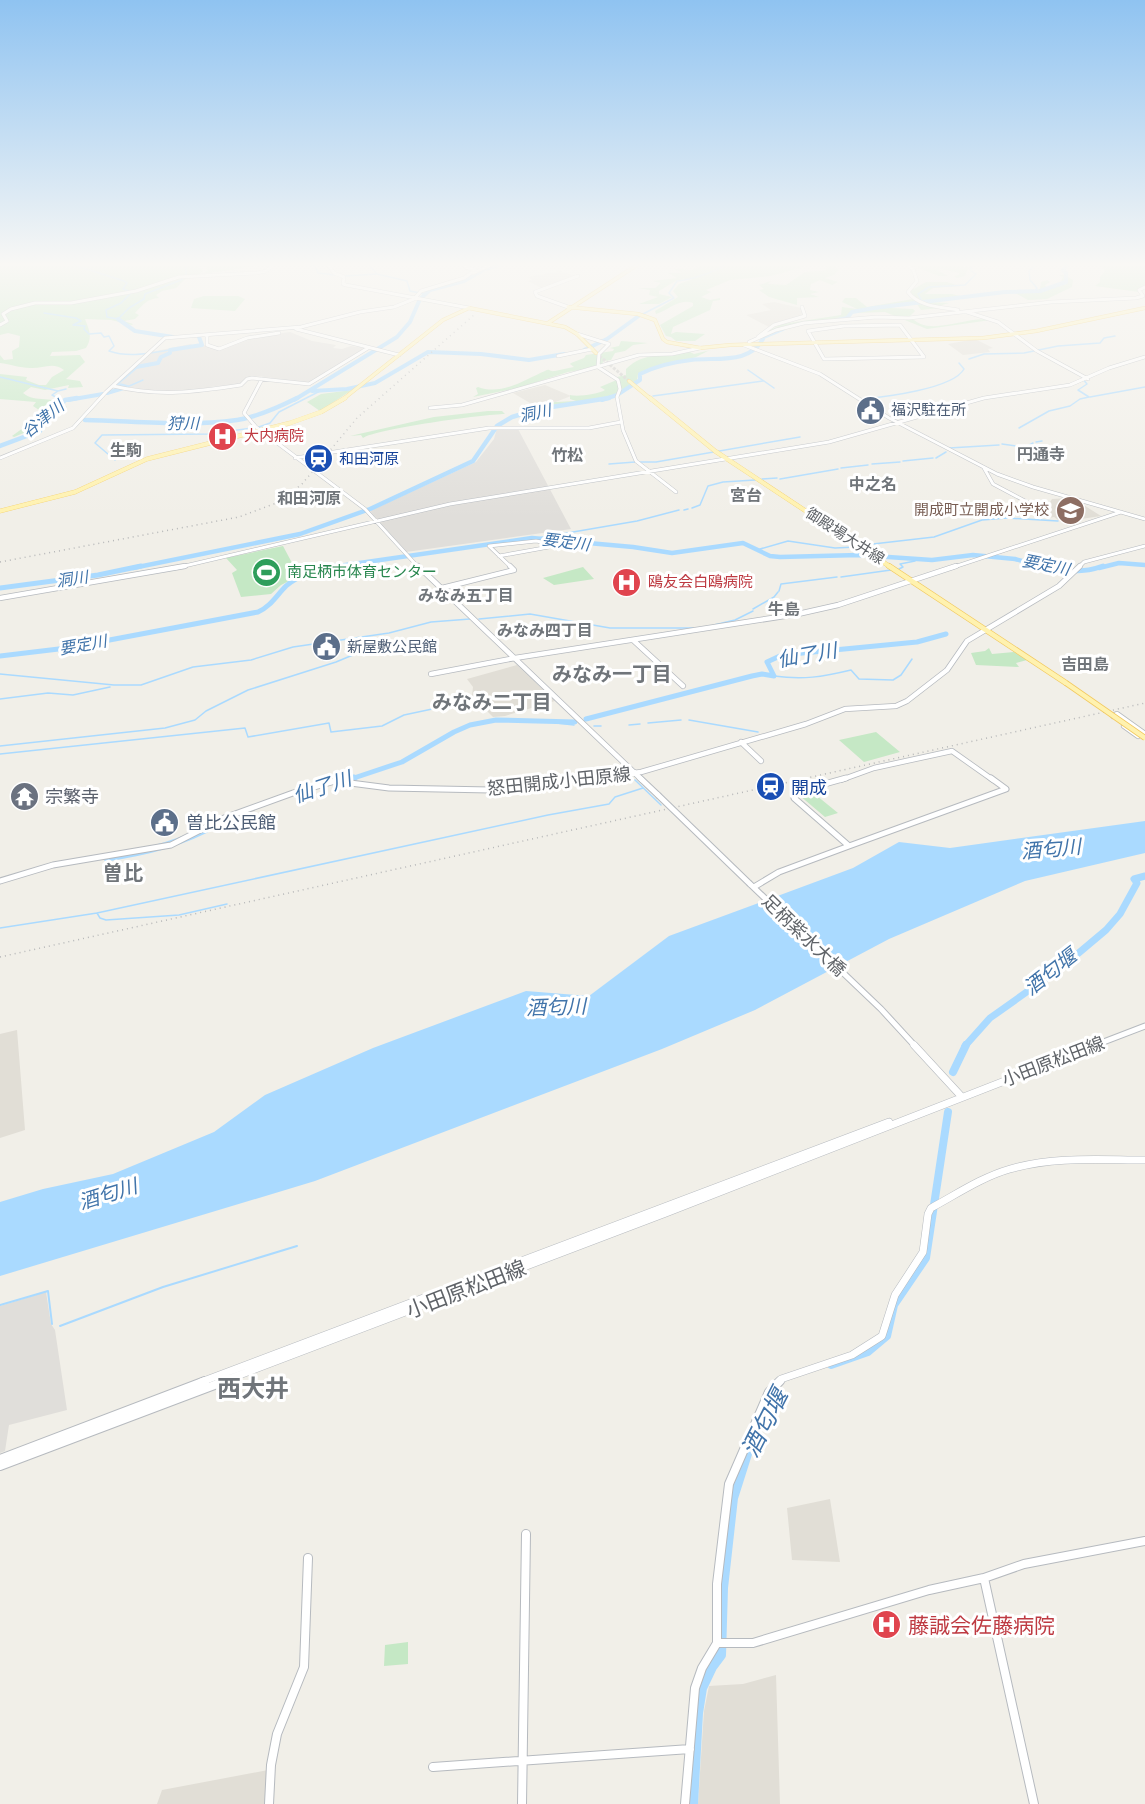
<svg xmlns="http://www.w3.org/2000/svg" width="1145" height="1804" font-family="'Work Sans','Noto Sans JP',sans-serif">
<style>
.industrial{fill:#e0deda}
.education{fill:#e1ded6}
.green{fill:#c5e8c5}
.water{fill:#aadaff}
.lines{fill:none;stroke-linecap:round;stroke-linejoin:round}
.stream-far1{stroke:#aadaff;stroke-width:1.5}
.stream{stroke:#aadaff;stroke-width:2}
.river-far5{stroke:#aadaff;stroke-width:4}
.river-far4{stroke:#aadaff;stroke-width:4.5}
.river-far3{stroke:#aadaff;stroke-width:5}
.river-far2{stroke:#aadaff;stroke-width:7}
.river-far1{stroke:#aadaff;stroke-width:8}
.river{stroke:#aadaff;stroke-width:10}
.primary-tunnel{stroke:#ccccc8;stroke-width:3;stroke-dasharray:3 1.5;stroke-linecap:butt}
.secondary-far4-casing{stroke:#b6babf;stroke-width:4}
.secondary-far3-casing{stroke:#b6babf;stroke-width:6}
.secondary-far2-casing{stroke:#b6babf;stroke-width:7}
.secondary-far1-casing{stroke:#b6babf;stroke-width:8}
.secondary-casing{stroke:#b6babf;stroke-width:10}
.primary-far2-casing{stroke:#f2c960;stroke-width:4}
.primary-far1-casing{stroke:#f2c960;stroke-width:4.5}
.primary-casing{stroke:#f2c960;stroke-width:6}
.secondary-far4{stroke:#fff;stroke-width:3}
.secondary-far3{stroke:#fff;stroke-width:4.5}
.secondary-far2{stroke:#fff;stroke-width:5}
.secondary-far1{stroke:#fff;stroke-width:7}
.secondary{stroke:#fff;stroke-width:8}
.primary-far2{stroke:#fff2af;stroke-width:3}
.primary-far1{stroke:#fff2af;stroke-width:4}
.primary{stroke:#fff2af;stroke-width:4.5}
.rail{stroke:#b6b7b8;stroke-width:1.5;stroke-dasharray:1 4;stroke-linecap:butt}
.secondary-bridge-casing{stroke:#b6babf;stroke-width:7;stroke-linecap:butt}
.primary-bridge-casing{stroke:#f2c960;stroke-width:6;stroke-linecap:butt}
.secondary-bridge{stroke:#fff;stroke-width:5}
.primary-bridge{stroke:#fff2af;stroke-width:4.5}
.labels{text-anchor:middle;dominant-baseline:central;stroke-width:6;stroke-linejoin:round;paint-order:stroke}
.far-service-label{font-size:15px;fill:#4e5e75;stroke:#fff;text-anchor:start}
.far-health-label{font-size:15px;fill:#be3a42;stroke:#fff;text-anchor:start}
.far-transit-label{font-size:15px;fill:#164399;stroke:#fff;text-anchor:start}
.far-education-label{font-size:15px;fill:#785e54;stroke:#fff;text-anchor:end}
.far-street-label{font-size:15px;fill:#5f6368;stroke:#fff}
.far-leisure-label{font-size:15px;fill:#27864d;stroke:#fff;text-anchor:start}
.far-water-label{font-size:16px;font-style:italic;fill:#4174aa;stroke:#fff}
.far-neighbourhood-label{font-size:16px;font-weight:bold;fill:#70757a;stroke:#fff}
.street-label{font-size:18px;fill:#5f6368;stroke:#fff}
.transit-label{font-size:18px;fill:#164399;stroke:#fff;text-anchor:start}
.worship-label{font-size:18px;fill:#5b616d;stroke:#fff;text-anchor:start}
.service-label{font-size:18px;fill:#4e5e75;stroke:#fff;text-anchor:start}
.water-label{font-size:20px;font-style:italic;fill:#4174aa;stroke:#fff}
.neighbourhood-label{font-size:20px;font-weight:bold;fill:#70757a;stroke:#fff}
.near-street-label{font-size:21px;fill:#5f6368;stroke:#fff}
.near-health-label{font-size:21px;fill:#be3a42;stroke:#fff;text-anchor:start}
.near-neighbourhood-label{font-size:24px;font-weight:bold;fill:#70757a;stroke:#fff}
.near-water-label{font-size:24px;font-style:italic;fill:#4174aa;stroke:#fff}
</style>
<rect width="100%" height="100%" fill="#f1efe8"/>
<!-- industrial -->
<path class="industrial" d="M290,332l22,9 24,4 -3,3 9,1 9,-3 14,2 -57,35 -51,-7 -11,2 -6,7 -25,1 -24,6h-46l-20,-4 3,-2 -10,-2 33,-32 40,-8 3,2 12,-1 12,4 36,-12z
M497,428l21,1 53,100 -165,23 -36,-41 106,-49 18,-23z
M46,1292l5,32 4,6 12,80 -58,15 -4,26 -5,2v-147z"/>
<!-- education -->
<path class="education" d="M560,271l16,5 -35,12 -13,-7 4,-1 -4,-3z
M774,302l27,6 3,7 -35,12 -23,-12 25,-5 -9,-6z
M975,339l18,9 -5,1 2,3 -27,3 -15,-11z
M545,385l26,11 -18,7 -25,2 2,-2 -17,-10z
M1068,498l16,4 -2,2 19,12 -40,6 -7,-5 -5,1 -5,-4 5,-2 -4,-2 7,-11z
M517,665l38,36 -50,15 -12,1 -21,-21 1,-9 -6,-8z
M17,1030l8,100 -25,8v-104z
M830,1499l10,63 -48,-2 -5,-52z
M776,1675l4,129h-82l6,-93 5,-25 34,-2z
M268,1770l-2,34h-109l5,-14z"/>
<!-- green -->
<path class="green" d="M0,265h257c-7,2 -49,9 -53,8l4,-3 -2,-4 -7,1 4,4 -6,5 -12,3 -9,9 -14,3 -6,4 3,3c-13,1 -16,7 -24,15l4,2 -4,4 -11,2 9,3 -1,1 -21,-5 -26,-1c4,10 8,18 1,29l-10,3 -24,1 -2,4 30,-1 5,7 -19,17 14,2 3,6 -15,1 1,-3 -24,5 -14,-3 -8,6c13,11 30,1 44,14l-29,20 -24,10 -2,-1 29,-21 1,-3 -9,-6 3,-4 -36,-3v-25l27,3 -1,3 13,5h7l6,-8 12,-7c-11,-9 -22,-1 -34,-2 -10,0 -20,-4 -30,-5v-8l4,5 9,-1 -1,-8 7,-4 1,-11 -12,-3 -8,2z
M702,265h99l-1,3 -29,8 -41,4 -24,10 5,2 -10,5 9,3 10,-2v2l-7,1 -3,9 -37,17 -2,7 5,-2 29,2 -10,7h-19l-5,-4 -5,-1 -6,-11 33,-19v-3c-14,-5 -24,7 -37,11l-1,-3 23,-14 -5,-6 6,-7 14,-5 -16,1 -18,11v3l13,3 -13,7h-20l19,-7 -9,-2 1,-5 -12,-2h17l6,-5 -8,-2 24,-3 -9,-5h14l-7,-4 17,1z
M835,265l3,6 -4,4 -9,3 13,4 -6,3 -12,-5 -9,4 -1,6 9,2 -9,2 9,3 -22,1v7l-28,-8 -10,-7 5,-1 -5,-4 12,-4 -3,3 18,1 19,-13 21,-2 2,-4z
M911,265l61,2 3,-1 -8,4 -2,6 -8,2 -3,-2 5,-1v-2l-18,-4 -4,1 11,6h-9z
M1101,265h44v22l-7,2 1,3 -44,-6 5,-4v-5l5,-6z
M1059,275h6l8,5 -1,7 -25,12 -19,1 -13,-7 21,-2 4,-2 1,-7 6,-2 3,2 -5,3 2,4 19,-5 -5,-3 2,-4z
M926,282h21l12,4 -26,2 -8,6h27l12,3 -37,5 22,1 -10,3 1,2 -19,2 -4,-6h-13l-13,4 22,1 2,2 -5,5c18,23 56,-1 81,4l-64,9 -42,-17 -32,1 -4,5 -44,4 -39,12 -1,-2 18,-8 58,-9 1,-8 15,2 -15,-7 3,-4h11l11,9 46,-8 -3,-8z
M204,296h34l7,3 -10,12 -44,-3 3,-9z
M621,341l27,2 -15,2 -8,6 -10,2 -4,7 -7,1 -5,6 -31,5 -50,16 -45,9 5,-3 -2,-6 2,-1c24,9 48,-8 67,-16 6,-3 3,1 10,0 6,-1 12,-3 19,-4l-4,-3 1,-1 13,-5 2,-3 27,-4 1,-2 -4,-1 9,-2z
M711,350c-7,2 -11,6 -18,8 -18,6 -38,5 -55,16l-1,7c-7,4 -13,10 -20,13 -18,8 -37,9 -56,10 -14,1 -11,6 -27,1l2,-2 40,-2 -6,-2v-4c8,2 28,-1 35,-5l-5,-3 19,-8 -2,-2 9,-2v-6c18,-18 42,-13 64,-17l4,2z
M352,390l-32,21 -13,-9 14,-8z
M488,411h14l3,3c-20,0 -130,15 -142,24l-2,-3 -11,1 84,-19z
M283,546l16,30 -18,9 -10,9 -30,3 -9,-24 5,-3 -11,-12z
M583,567l11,12 -40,6 -11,-7z
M989,648l3,6 22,-2 13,8 -11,3 3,4 -43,-2 -5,-12 14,-2z
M876,732l24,20 -36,10 -25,-22z
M811,791l27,22 -13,4 -26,-22z
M408,1642v22l-24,2 1,-21z"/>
<!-- water -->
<path class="water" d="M1145,821v32l-120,28 -136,58 -134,71 -93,39 -347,132 -315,95v-74l43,-13 70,-15 101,-42 51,-37 108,-47 153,-57 63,5 80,-60 184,-68 46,-26 51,6z"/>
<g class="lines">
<!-- stream-far1 -->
<path class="stream-far1" d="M74,265l50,16 3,2 -4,6 6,2
M311,265l4,1 3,7 17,2
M369,265l8,9 30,7 3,10 15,3
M345,276l32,-2
M1034,292l3,-4 -7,-8 -1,-9 6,-6
M131,293l-10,10 -15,7 1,7 11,2 11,-11 15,-9 1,-5 36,-14 5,-4v-11
M922,301l-4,-7 11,-7 36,-2 11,-11 -6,-4 3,-5
M44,313l32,5 5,3 -8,4 12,1 -1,3 5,5 12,-1 3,4 5,-1 5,10 -5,5c20,7 41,2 61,-1
M643,314l31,-16 -5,-5 8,-12c12,-1 37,-8 47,-16
M969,359l15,-5 40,-1 34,-7 42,-3 4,-5 11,-2
M748,370l26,18
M0,377l58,14 -6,4 11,6
M127,387l16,-7
M58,391l8,-2
M653,396l110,-15
M1090,397l55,-10
M862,399c22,-2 91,-10 102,-30l-5,-6
M1019,428l30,-17 21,-5 10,-7 9,-2 -11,-7 9,-6 -5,-6
M1036,442l6,-1
M1002,444l21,3
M1026,447l7,-4
M949,448l50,-3
M936,458l10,-6
M115,460l-20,-17 7,-8 106,-1 51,-7 11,-4 9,-11 41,-21
M903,461l30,-3
M639,462h17l144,-25
M609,464l26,-2
M872,464l28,-2
M841,468l27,-3
M762,479l15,-1
M780,479l58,-10
M692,508l8,-3 8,-19 15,-4 32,-2
M684,510l4,-1
M538,538l99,-17 42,-11
M873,544l61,-7 48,-17 25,-2 51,3
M760,549l28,-8 47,7 21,-1
M899,569l4,-2 -3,-3 15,-3
M841,577l50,-7
M779,591l2,-7 56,-7
M753,609l21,-12 4,-5
M479,619l51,-5 80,14h83
M714,625l21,-5 18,-9
M0,674l114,11h27l52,-18 58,-7 42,-13 96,-14 42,-11 39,-3
M774,676c29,4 48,1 77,-6l8,9 34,1 8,-5 11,-16
M0,699l48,-6 25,2 37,-8
M689,720l69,12
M556,723l18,2
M648,723l33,-3
M629,725l11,-1
M594,726h7
M0,746l165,-18 30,-8 11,-9 42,-21 88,-28 36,-15 -5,-10
M0,754l245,-26 3,9 81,-14 2,9 51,-6 22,-11 47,-10
M635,780l26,25
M97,913l3,5 6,2 73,-5 48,-11
M0,928l97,-15 451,-98 61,-11 6,-7 28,-9"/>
<!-- stream -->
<path class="stream" d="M0,1305l48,-14 4,33
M60,1326l103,-39 134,-41"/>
<!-- river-far5 -->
<path class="river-far5" d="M118,319l17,12 38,6
M838,320l9,-2 5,-6 22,-4 131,-16 35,-1 26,-9v-9l-3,-3 4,-5
M584,350l23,-11 33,-24
M312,391l35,-2 28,-6 53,-31 53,2 48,6 35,-6
M107,393l20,-6 -11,-3 20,-17 22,-4 3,-6 9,-4v-3l32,-5 -3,-8
M68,400l35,-6
M294,400l103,-63 13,-15 10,-23 10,-9 34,-9 21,-12 14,-4
M602,400l15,-5 23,-15v-6c16,-8 33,-12 51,-14 27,-3 59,5 73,-23l19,-8"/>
<!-- river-far4 -->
<path class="river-far4" d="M85,420c50,1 102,7 152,0 20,-3 42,-13 60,-22
M26,434l29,-22 10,-12 12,-2
M0,446l40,-15
M133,568l167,-34 70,-25 103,-48 24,-35 15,-9 27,-8 70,-11
M325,568l207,-30 101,9 39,6 71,-10 27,13 10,1 79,-2 73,5 41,-5 42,4 32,9
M1099,568l20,-5 26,2"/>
<!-- river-far3 -->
<path class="river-far3" d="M1042,566c20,6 42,7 61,0
M0,588l98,-13 43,-9
M0,656l67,-8 191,-36c13,-6 18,-16 28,-26 11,-10 35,-18 50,-20
M586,719l166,-43 10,-2 12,2 -7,-14 15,-7 135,-13 29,-8
M348,780l54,-18 52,-30 16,-7 26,-5 79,2"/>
<!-- river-far2 -->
<path class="river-far2" d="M339,782l15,-4
M107,858c40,-6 76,-15 111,-35
M965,1046l25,-28 72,-51 44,-37 14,-16 17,-31 -3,-4 11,-3"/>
<!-- river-far1 -->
<path class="river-far1" d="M953,1072l13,-27
M831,1365l37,-13 19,-16 7,-31 32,-47 22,-146"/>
<!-- river -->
<path class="river" d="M693,1804l5,-91 4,-25 10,-21 9,-12 2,-67 10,-90 20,-63"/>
<!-- primary-tunnel -->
<path class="primary-tunnel" d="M596,353l33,28"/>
<defs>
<path id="secondary-far4" d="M328,265l6,8 10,4 -1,7 3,1 123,23
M908,265l5,4 4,12 -9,11c11,15 33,15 50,18
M473,273l18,-8
M568,307l-31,-11 -2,-4 43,-16
M967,312l31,10 39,29 51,28
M0,325l7,-4 -4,-7 8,-5 24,-6h36l65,-12 43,-14 78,-4 9,-2 7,-6
M900,325l24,32 -100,2 -16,-28 36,-5z
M296,329l103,26
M577,334l32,10 -10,10 -1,13 20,13 2,9 -3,8 6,33 13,31 40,31
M207,336v9l12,4 28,-11 32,-5
M758,337l16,-12 31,-9 -3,-9
M749,342l27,-12 28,-7 73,-6 32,1 142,-16 85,-4 7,-2 -4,-6 6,-3
M744,345l76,29 69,44 108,56 36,13 112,32
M558,356l34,-7
M262,379l-18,34 12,14 109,82 54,59
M113,386c46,11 82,6 128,-1l6,-6 5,-1 57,6 59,-36
M430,408l32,-3 177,-50 33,-1 28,-6
M0,458l73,-30 33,-36 59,-54 136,-11 59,-15 34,-5 20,-8 7,-8 43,-13 11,-8 -10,-3
M295,458l194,-30h100l32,-6
M984,468l9,16 36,19
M489,546l47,-5 17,3 -4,3 -50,9
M489,546l23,22
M176,568l274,-64 379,-62 155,-44 86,-13 39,-17 36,-11
M951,568l170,-56
M1078,568l6,-6 61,-16"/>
<path id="secondary-far3" d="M418,566l224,214
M442,588l72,-18 -4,-4
M0,598l185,-32
M633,640l50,46
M431,674l84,-16 283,-44 40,-9 118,-39
M1113,716l4,-2 28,20
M1124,726l14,10
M741,742l20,19
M577,780l64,-8 165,-48 39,-15 51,-3 11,-5 40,-31 20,-29 92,-55 21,-20
M841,780l33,-12 78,-17 41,29"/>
<path id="secondary-far2" d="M640,778l18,17
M846,778l-50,14 -2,6 55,48 157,-57 -15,-11
M0,881l53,-16 118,-20 53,-27 69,-25 42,-12 54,7 101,2 100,-12
M750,884l131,125 34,37
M754,887l25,-15 70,-26
M1093,1046l52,-20"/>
<path id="secondary-far1" d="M914,1045l47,51
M201,1382l688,-260
M221,1382l445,-169 431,-168
M778,1382l3,-3 71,-24 30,-19 13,-41 28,-43 5,-38 3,-6c26,-14 51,-31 79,-39 44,-13 91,-9 135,-9"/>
<path id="secondary" d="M0,1459l205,-78
M0,1466l225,-85
M984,1578l50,226
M717,1643h36l176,-53 55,-12 40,-14 121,-23
M433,1767l257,-18
M269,1804l2,-39 6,-31 27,-67 4,-109
M522,1804l4,-270
M685,1804l10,-116 7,-20 15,-25v-59l12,-100 40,-92 11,-11"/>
<path id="primary-far2" d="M568,307l70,7 17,6 8,19 4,3 33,6 30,-3 253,-7 53,-7 109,-23
M548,323l89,-58
M629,381l23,19
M342,400l101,-80 26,-12 96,19 12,7 19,19"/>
<path id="primary-far1" d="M650,398l65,53 177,117
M0,511l75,-19 72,-33 143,-36 31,-11 24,-14"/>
<path id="primary" d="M889,566l177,117"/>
</defs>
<!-- secondary-far4 casing -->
<use href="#secondary-far4" class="secondary-far4-casing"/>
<!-- secondary-far3 casing -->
<use href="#secondary-far3" class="secondary-far3-casing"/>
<!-- secondary-far2 casing -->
<use href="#secondary-far2" class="secondary-far2-casing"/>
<!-- secondary-far1 casing -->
<use href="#secondary-far1" class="secondary-far1-casing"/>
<!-- secondary casing -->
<use href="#secondary" class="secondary-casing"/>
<!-- primary-far2 casing -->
<use href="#primary-far2" class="primary-far2-casing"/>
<!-- primary-far1 casing -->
<use href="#primary-far1" class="primary-far1-casing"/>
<!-- primary casing -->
<use href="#primary" class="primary-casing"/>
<!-- secondary-far4 -->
<use href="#secondary-far4" class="secondary-far4"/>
<!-- secondary-far3 -->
<use href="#secondary-far3" class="secondary-far3"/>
<!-- secondary-far2 -->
<use href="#secondary-far2" class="secondary-far2"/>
<!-- secondary-far1 -->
<use href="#secondary-far1" class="secondary-far1"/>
<!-- secondary -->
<use href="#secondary" class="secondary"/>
<!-- primary-far2 -->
<use href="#primary-far2" class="primary-far2"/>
<!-- primary-far1 -->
<use href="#primary-far1" class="primary-far1"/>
<!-- primary -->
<use href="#primary" class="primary"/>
<!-- rail -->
<path class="rail" d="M0,562l239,-45 40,-15 23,-18 55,-66 118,-104
M0,957l1145,-254"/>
<defs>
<path id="secondary-bridge" d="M658,795l92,89"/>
<path id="primary-bridge" d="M1066,683l79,55"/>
</defs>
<!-- secondary-bridge casing -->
<use href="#secondary-bridge" class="secondary-bridge-casing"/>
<!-- primary-bridge casing -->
<use href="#primary-bridge" class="primary-bridge-casing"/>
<!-- secondary-bridge -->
<use href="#secondary-bridge" class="secondary-bridge"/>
<!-- primary-bridge -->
<use href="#primary-bridge" class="primary-bridge"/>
</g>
<!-- sky -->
<linearGradient id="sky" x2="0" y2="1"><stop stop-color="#8fc3f1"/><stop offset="0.51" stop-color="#f9f8f5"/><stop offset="1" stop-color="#f9f8f5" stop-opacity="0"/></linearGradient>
<rect width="1145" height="518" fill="url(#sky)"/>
<!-- icons -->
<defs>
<symbol id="civic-disc" viewBox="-11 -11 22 22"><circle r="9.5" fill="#5c6f8a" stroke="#fff"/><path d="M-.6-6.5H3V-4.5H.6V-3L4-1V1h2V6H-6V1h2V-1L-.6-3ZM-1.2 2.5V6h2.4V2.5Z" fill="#fff"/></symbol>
<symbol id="hospital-disc" viewBox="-11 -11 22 22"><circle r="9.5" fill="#e0444e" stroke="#fff"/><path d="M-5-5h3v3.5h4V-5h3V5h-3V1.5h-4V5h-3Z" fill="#fff"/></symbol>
<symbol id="station-disc" viewBox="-11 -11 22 22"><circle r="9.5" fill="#1a4fb4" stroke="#fff"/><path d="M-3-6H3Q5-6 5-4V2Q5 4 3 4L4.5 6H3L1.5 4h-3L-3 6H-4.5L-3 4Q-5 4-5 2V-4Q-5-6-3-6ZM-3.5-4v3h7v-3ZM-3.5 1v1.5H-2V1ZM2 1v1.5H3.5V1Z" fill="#fff"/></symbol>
<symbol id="school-disc" viewBox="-11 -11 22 22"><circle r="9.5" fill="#8d6e63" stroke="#fff"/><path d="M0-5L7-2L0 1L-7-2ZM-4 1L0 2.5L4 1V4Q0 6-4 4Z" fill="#fff"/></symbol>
<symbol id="stadium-disc" viewBox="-11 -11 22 22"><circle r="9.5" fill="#2e9e5b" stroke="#fff"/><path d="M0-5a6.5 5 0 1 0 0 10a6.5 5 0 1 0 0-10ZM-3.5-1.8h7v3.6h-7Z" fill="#fff"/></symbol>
<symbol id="temple-disc" viewBox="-11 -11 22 22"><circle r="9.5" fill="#6b7280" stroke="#fff"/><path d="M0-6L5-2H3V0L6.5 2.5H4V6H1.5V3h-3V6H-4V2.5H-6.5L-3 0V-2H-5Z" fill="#fff"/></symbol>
</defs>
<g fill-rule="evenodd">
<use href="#civic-disc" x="854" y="394" width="33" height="33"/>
<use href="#hospital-disc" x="206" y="420" width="33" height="33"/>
<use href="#station-disc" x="302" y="442" width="33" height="33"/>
<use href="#school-disc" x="1054" y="494" width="33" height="33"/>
<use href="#stadium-disc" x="250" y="556" width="33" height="33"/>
<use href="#hospital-disc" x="610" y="566" width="33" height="33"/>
<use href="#civic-disc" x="310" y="630" width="33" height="33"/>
<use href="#station-disc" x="754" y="770" width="33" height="33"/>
<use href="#temple-disc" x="8" y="780" width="33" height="33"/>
<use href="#civic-disc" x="148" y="806" width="33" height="33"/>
<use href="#hospital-disc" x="870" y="1608" width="33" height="33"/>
</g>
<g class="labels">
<!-- far-service labels -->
<g class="far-service-label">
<text x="891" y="410">福沢駐在所</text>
<text x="347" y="647">新屋敷公民館</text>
</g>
<!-- far-health labels -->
<g class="far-health-label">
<text x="244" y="436">大内病院</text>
<text x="648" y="582">鴎友会白鴎病院</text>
</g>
<!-- far-transit labels -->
<g class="far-transit-label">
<text x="339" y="459">和田河原</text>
</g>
<!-- far-education labels -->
<g class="far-education-label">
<text x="1049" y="510">開成町立開成小学校</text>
</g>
<!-- far-street labels -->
<g class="far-street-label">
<text transform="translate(845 536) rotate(33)">御殿場大井線</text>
</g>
<!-- far-leisure labels -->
<g class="far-leisure-label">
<text x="287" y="572">南足柄市体育センター</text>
</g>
<!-- far-water labels -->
<g class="far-water-label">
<text transform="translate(535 413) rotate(-12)">洞川</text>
<text transform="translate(43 419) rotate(-39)">谷津川</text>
<text x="183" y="423">狩川</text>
<text transform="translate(566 542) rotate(7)">要定川</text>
<text transform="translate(1046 565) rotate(11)">要定川</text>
<text transform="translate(72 579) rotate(-8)">洞川</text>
<text transform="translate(83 645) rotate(-10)">要定川</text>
</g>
<!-- far-neighbourhood labels -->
<g class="far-neighbourhood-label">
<text x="126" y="450">生駒</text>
<text x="1041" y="454">円通寺</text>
<text x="567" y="455">竹松</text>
<text x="873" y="484">中之名</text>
<text x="746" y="495">宮台</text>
<text x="309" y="498">和田河原</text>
<text x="466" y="595">みなみ五丁目</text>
<text x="784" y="609">牛島</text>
<text x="545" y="630">みなみ四丁目</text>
<text x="1085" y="664">吉田島</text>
</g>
<!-- street labels -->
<g class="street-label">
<text transform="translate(559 781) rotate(-6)">怒田開成小田原線</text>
<text transform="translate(804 935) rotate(44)">足柄紫水大橋</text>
<text transform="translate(1053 1061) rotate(-21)">小田原松田線</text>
</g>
<!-- transit labels -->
<g class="transit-label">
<text x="791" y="787">開成</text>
</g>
<!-- worship labels -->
<g class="worship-label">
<text x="45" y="796">宗繁寺</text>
</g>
<!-- service labels -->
<g class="service-label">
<text x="186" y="822">曽比公民館</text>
</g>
<!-- water labels -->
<g class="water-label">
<text transform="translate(807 655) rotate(-10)">仙了川</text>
<text transform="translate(322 787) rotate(-18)">仙了川</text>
<text transform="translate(1051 849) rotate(-5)">酒匂川</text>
<text transform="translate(1050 972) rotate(-38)">酒匂堰</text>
<text transform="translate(556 1007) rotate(-2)">酒匂川</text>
<text transform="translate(108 1194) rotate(-17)">酒匂川</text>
</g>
<!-- neighbourhood labels -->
<g class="neighbourhood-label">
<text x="612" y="674">みなみ一丁目</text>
<text x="492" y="702">みなみ二丁目</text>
<text x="123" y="873">曽比</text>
</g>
<!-- near-street labels -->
<g class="near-street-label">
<text transform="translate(466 1289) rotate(-21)">小田原松田線</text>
</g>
<!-- near-health labels -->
<g class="near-health-label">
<text x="908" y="1625">藤誠会佐藤病院</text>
</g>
<!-- near-neighbourhood labels -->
<g class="near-neighbourhood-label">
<text x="253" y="1389">西大井</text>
</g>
<!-- near-water labels -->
<g class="near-water-label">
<text transform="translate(765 1423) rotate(-63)">酒匂堰</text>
</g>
</g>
</svg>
